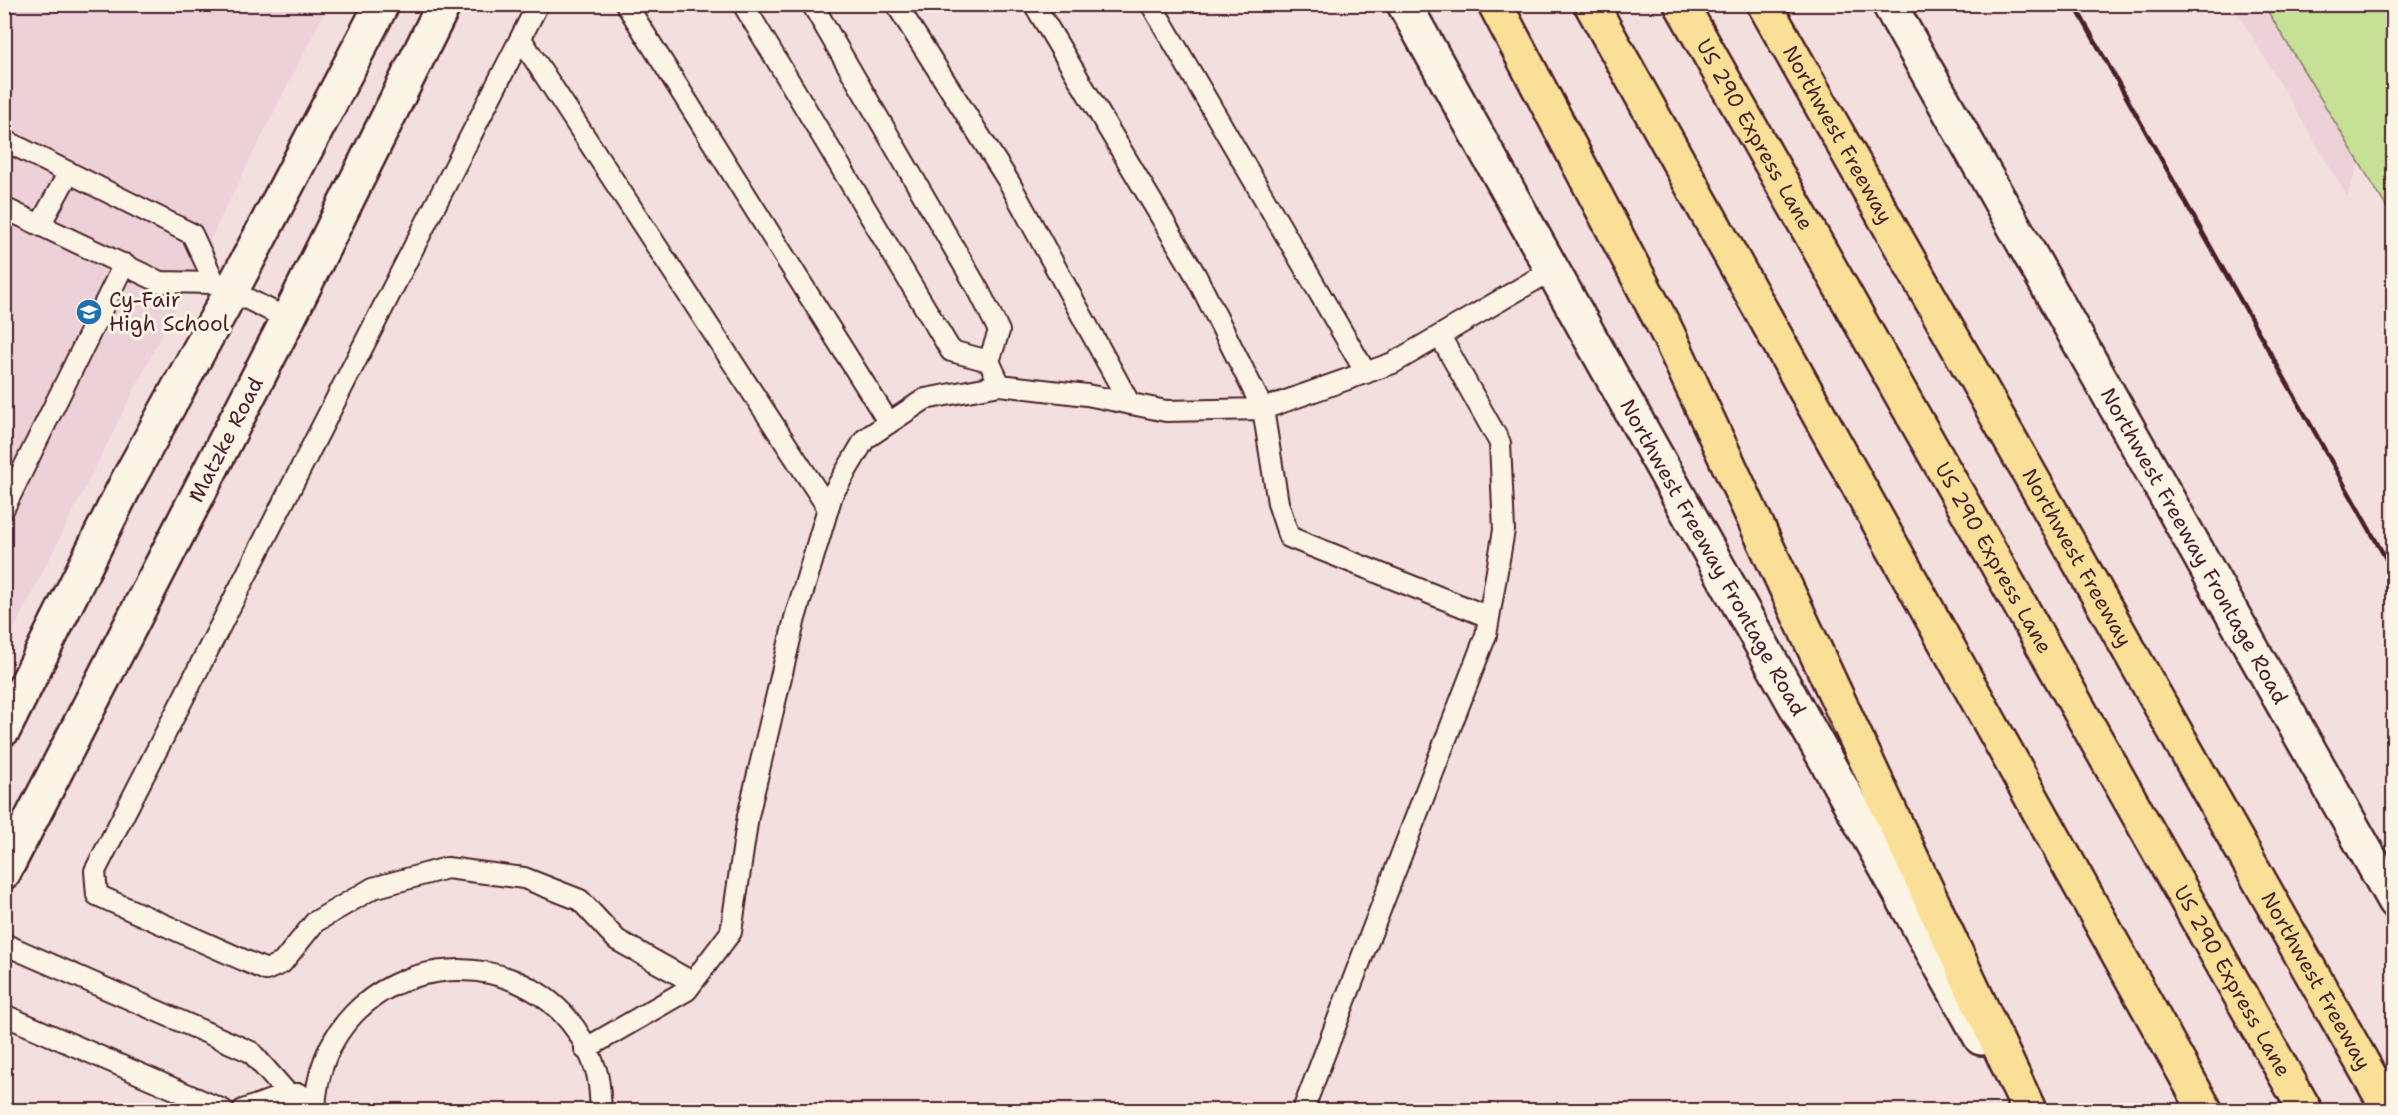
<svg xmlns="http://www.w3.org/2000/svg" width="2398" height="1115" font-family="'Shantell Sans',sans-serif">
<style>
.built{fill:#edd1d9}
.green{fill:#c6e096;stroke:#888060;stroke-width:1.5}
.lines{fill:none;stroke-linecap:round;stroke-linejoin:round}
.service-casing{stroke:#4a1f2b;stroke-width:24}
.minor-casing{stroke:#4a1f2b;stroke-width:38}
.secondary-casing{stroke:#4a1f2b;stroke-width:38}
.motorway-casing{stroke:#4a1f2b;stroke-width:38}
.service{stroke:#fcf5e5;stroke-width:20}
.minor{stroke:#fcf5e5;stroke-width:33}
.secondary{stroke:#fcf5e5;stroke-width:33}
.motorway{stroke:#fadf96;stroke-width:33}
.rail{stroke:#4a1f2b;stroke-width:4.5}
.labels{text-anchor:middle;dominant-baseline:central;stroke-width:6;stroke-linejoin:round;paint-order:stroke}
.street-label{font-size:21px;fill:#4a1f2b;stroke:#fcf5e5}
.poi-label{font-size:21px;fill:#4a1f2b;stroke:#fcf5e5;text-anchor:start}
</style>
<rect width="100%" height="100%" fill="#f3e0de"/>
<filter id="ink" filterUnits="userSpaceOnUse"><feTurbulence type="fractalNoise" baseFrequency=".0167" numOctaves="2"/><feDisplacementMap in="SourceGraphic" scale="12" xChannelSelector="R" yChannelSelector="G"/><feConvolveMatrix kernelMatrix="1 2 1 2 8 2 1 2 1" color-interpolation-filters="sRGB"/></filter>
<g filter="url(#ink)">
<!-- built -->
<path class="built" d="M5,5h323l-323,642z
M2233,5h160v68l-46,123z"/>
<!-- green -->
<path class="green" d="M2264,5h129v213z"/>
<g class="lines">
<defs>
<path id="service" d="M538,4l-443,867 2,24 169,75 16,-7 33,-41 58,-34 74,-20 77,10 56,22 37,40 75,42
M626,4l263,419
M743,4l208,347 38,10
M812,4l167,287 20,40 -10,30 11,24 87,10 79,16 97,-2 130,-46 159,-93
M896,4l113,178 121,222
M1034,4l161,270 68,135 15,94 11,34 200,80
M1151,4l215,369
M521,39l307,469
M4,140l188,94 23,49
M4,208l156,74 55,1 73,36
M40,225l29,-53
M4,508l120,-244
M4,944l247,108 37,42
M4,1015l219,95
M585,1049l102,-59 44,-58 17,-116 47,-198 37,-123 33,-56 60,-40 75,-14
M243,1110l45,-16h12
M315,1110c6,-163 229,-193 281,-40 4,12 4,28 5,40
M1303,1110l183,-475 18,-105 -4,-87 -60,-107"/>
<g id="minor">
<path d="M4,729l123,-247 104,-190 151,-288"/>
<path id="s1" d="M4,872l284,-553 156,-315"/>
</g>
<g id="secondary">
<path id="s2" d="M1404,4l577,1034"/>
<path id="s3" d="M1889,4l505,897"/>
</g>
<g id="motorway">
<path d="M1495,4l172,328 362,778"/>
<path d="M1591,4l614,1106"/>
<path id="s4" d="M1681,4l624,1106"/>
<path id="s5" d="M1764,4l625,1106"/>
</g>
</defs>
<!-- service casing -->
<use href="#service" class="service-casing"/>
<!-- minor casing -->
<use href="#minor" class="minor-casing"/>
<!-- secondary casing -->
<use href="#secondary" class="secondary-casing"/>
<!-- motorway casing -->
<use href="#motorway" class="motorway-casing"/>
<!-- service -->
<use href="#service" class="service"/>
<!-- minor -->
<use href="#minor" class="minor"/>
<!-- secondary -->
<use href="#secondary" class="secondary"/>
<!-- motorway -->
<use href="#motorway" class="motorway"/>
<!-- rail -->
<path class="rail" d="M2074,4l320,569"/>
</g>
</g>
<!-- icons -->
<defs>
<symbol id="school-disc" viewBox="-11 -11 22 22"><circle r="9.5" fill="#1f6fb2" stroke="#fcf5e5"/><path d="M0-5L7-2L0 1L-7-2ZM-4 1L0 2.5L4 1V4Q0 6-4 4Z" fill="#fff"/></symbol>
</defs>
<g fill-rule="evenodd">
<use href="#school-disc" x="74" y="297" width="30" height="30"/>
</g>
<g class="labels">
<!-- street labels -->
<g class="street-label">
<text stroke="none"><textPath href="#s4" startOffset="150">US 290 Express Lane</textPath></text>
<text stroke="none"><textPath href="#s5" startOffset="150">Northwest Freeway</textPath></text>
<text stroke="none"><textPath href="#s1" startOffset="486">Matzke Road</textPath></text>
<text stroke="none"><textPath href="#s3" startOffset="622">Northwest Freeway Frontage Road</textPath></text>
<text stroke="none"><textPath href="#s5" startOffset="636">Northwest Freeway</textPath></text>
<text stroke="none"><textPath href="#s2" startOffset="634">Northwest Freeway Frontage Road</textPath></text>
<text stroke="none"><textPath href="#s4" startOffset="636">US 290 Express Lane</textPath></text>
<text stroke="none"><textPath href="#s4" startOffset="1122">US 290 Express Lane</textPath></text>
<text stroke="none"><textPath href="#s5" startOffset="1122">Northwest Freeway</textPath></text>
</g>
<!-- poi labels -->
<g class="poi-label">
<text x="109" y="300">Cy-Fair<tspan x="109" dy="24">High School</tspan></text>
</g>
</g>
<!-- margin -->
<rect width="2398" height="1115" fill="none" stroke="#fcf5e5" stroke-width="24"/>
<rect x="12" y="12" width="2374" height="1091" fill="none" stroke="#4a1f2b" stroke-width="2" filter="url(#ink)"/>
</svg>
